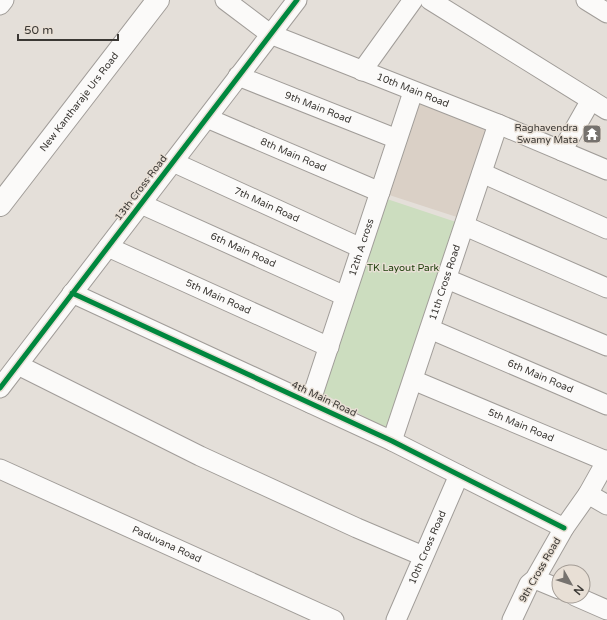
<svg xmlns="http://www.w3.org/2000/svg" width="607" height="620" font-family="'Varela Round',sans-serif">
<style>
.built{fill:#dad0c6}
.green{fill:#ccddbf}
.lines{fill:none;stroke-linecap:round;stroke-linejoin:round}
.minor-casing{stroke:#a19d99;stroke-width:21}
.major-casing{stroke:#a19d99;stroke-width:24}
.minor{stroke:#fbfaf9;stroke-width:19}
.major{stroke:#fbfaf9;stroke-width:22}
.cycleway-casing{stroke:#e8dfd5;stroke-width:8}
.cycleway{stroke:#00873e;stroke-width:5}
.labels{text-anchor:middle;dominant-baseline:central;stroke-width:3;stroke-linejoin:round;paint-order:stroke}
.street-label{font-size:10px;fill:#3b3834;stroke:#e8dfd5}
.poi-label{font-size:10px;fill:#3b3834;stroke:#e8dfd5;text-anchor:end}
.park-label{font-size:10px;fill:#193b06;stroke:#e8dfd5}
</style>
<rect width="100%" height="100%" fill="#e4dfd9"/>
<!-- built -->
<path class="built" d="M413,92l85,32 -32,96 -86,-28z"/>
<!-- green -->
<path class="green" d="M381,197l81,27 -70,208 -75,-42z"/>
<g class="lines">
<defs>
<g id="minor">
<path id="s1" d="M225,0l45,34 228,90 109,46"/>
<path d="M430,0l177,110"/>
<path d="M586,0l21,13"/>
<path d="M0,5l4,-5"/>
<path d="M362,71l51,-71"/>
<path id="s2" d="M238,76l159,63"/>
<path id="s3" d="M207,118l173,74"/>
<path d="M562,151l29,-51"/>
<path id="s4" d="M173,162l188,86"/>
<path d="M482,173l125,56"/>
<path id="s5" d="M141,204l204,92"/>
<path d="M465,226l142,62"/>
<path id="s6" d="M108,247l221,100"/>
<path d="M447,279l160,67"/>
<path d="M72,293l320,148 172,87"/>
<path id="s7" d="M430,329l177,76"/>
<path d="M18,365l182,91 157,72 66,28"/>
<path id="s8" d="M413,380l193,81"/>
<path d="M0,388l297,-388"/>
<path id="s9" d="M310,403l103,-311"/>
<path id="s10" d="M392,441l106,-317"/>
<path id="s11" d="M0,469l334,151"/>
<path d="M588,494l19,11"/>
<path d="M535,579l24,10"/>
<path d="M575,596l32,14"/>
<path id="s12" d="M396,620l63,-145"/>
<path d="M512,620l17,-36 6,-5 29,-51 24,-34 19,-34"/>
</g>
<g id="major">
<path id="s13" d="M0,205l158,-205"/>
</g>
</defs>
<!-- minor casing -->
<use href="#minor" class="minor-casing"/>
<!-- major casing -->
<use href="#major" class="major-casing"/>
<!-- minor -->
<use href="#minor" class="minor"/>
<!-- major -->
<use href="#major" class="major"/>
<defs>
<path id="cycleway" d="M72,293l320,148 172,87
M0,388l297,-388"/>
</defs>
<!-- cycleway casing -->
<use href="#cycleway" class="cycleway-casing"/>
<!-- cycleway -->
<use href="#cycleway" class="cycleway"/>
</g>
<!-- icons -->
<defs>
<symbol id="temple-square" viewBox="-11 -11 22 22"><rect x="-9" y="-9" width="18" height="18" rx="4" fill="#76726e" stroke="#e8dfd5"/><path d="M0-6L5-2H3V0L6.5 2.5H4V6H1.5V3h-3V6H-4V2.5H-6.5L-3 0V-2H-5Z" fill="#fff"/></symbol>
</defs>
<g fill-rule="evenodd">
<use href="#temple-square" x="581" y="123" width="22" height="22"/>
</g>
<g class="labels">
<!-- street labels -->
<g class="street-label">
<text stroke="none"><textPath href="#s1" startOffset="210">10th Main Road</textPath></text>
<text stroke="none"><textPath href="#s13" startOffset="130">New Kantharaje Urs Road</textPath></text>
<text stroke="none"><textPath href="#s2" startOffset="86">9th Main Road</textPath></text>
<text stroke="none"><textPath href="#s3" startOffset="94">8th Main Road</textPath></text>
<text transform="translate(141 188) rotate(-53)">13th Cross Road</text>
<text stroke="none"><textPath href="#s4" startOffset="103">7th Main Road</textPath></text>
<text stroke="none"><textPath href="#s9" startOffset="164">12th A cross</textPath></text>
<text stroke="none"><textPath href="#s5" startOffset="112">6th Main Road</textPath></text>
<text stroke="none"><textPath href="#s10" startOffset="167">11th Cross Road</textPath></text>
<text stroke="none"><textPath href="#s6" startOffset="121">5th Main Road</textPath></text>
<text stroke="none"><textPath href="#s7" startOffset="120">6th Main Road</textPath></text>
<text transform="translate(324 399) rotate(25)">4th Main Road</text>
<text stroke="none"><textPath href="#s8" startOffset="117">5th Main Road</textPath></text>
<text stroke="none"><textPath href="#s11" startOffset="183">Paduvana Road</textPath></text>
<text stroke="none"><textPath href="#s12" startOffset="79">10th Cross Road</textPath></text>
<text transform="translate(540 570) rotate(-60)">9th Cross Road</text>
</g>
<!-- poi labels -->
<g class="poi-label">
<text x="578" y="128">Raghavendra<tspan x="578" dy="12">Swamy Mata</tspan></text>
</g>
<!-- park labels -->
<g class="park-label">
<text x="403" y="268">TK Layout Park</text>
</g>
</g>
<!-- north arrow -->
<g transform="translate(571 584) rotate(129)"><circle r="19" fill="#e8dfd5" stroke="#a39c95"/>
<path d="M0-3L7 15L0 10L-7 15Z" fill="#76726e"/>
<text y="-6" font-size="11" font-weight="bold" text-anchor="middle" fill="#3b3834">N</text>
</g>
<!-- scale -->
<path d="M18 34v6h100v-6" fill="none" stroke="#3b3834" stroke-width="2"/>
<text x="24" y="34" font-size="12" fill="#3b3834" stroke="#e8dfd5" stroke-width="3" paint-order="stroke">50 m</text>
</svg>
